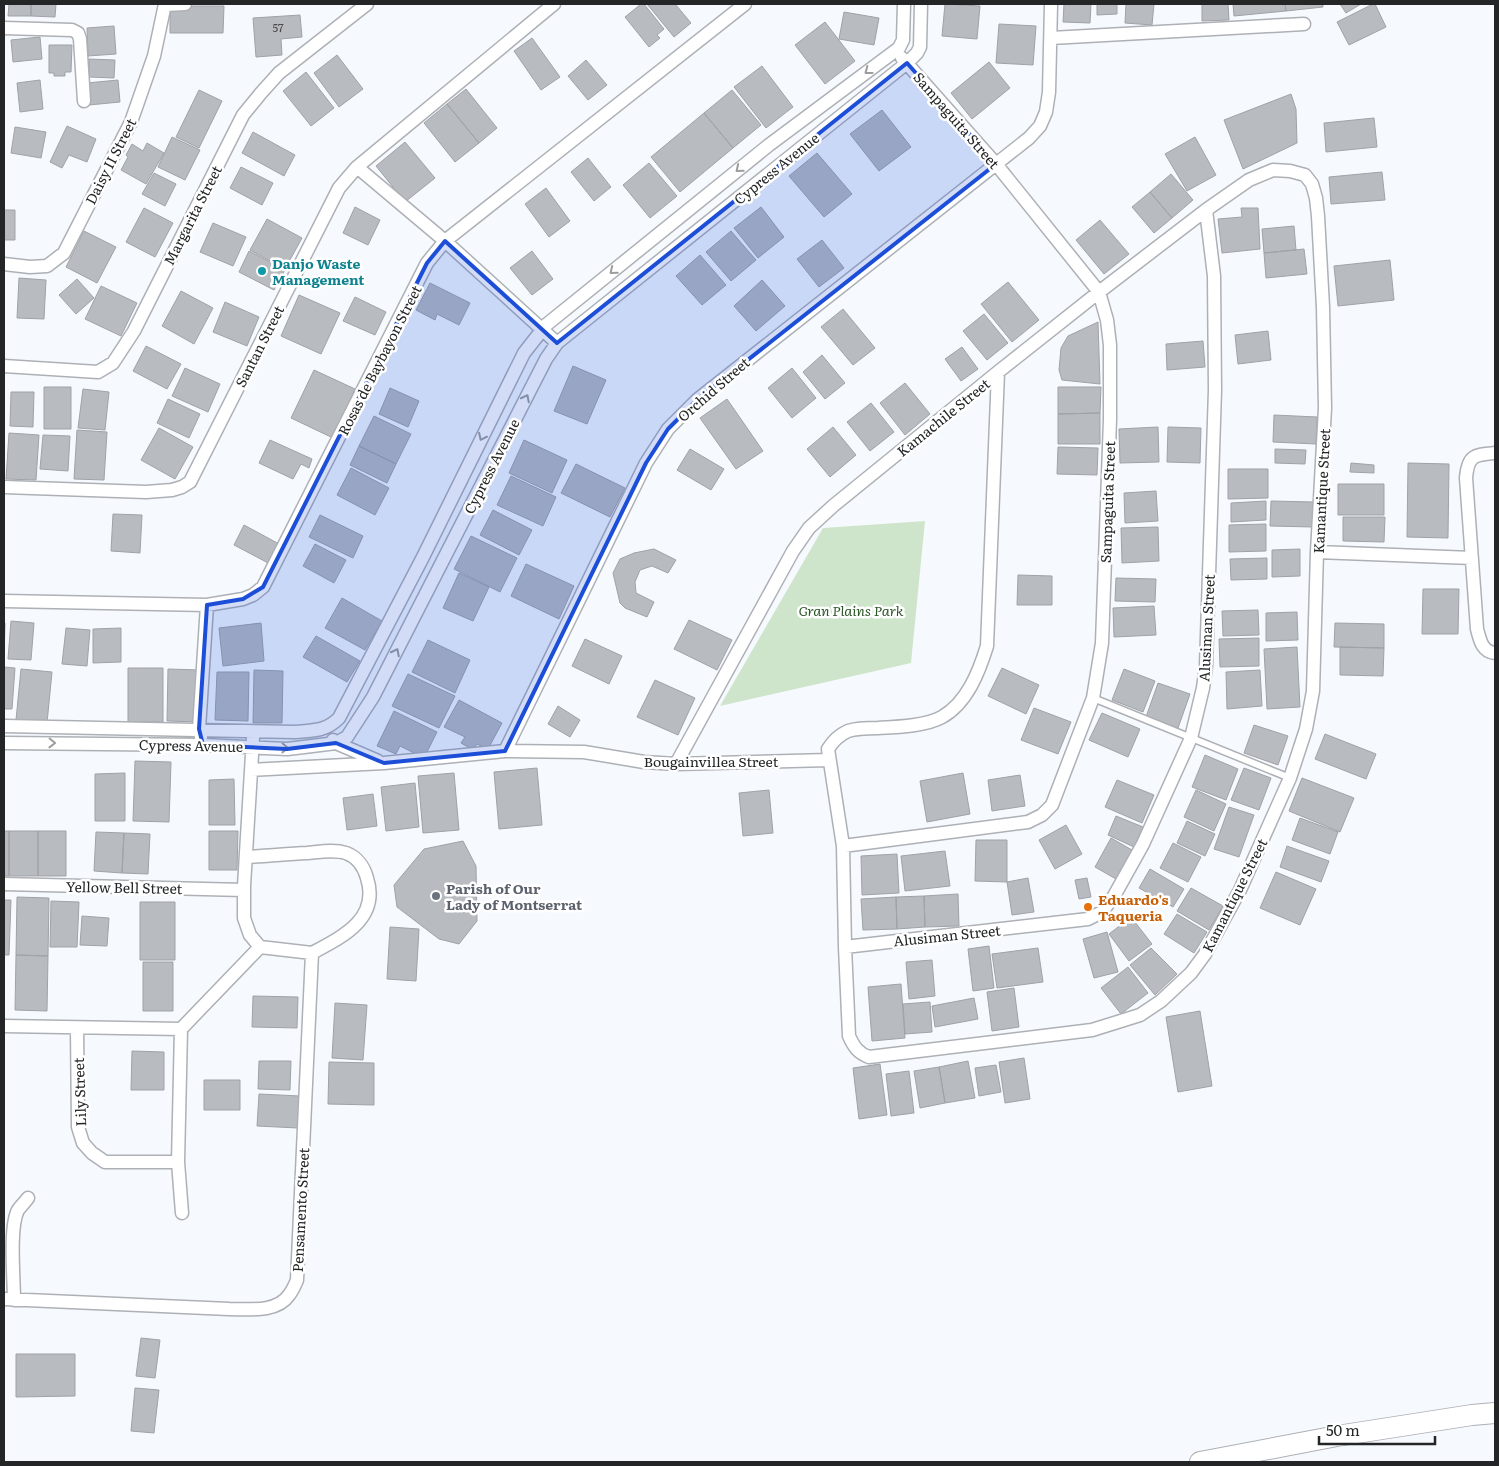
<svg xmlns="http://www.w3.org/2000/svg" width="1499" height="1466" font-family="Literata,serif">
<style>
.green{fill:#cee5cb}
.building{fill:#b8bbc0;stroke:#9fa2a6}
.lines{fill:none;stroke-linecap:round;stroke-linejoin:round}
.service-casing{stroke:#adb0b5;stroke-width:9}
.minor-casing{stroke:#adb0b5;stroke-width:15}
.primary-casing{stroke:#adb0b5;stroke-width:22}
.service{stroke:#fff;stroke-width:6}
.minor{stroke:#fff;stroke-width:12}
.primary{stroke:#fff;stroke-width:20}
.oneway{stroke:#9c9d9d}
.marked{fill:#1d4ed8;fill-opacity:0.2;stroke:#1d4ed8;stroke-width:4;stroke-linejoin:round}
.culture-dot{fill:#0f9aa8;stroke:#fff;stroke-width:2}
.worship-dot{fill:#6b7280;stroke:#fff;stroke-width:2}
.food-dot{fill:#e8710a;stroke:#fff;stroke-width:2}
.labels{text-anchor:middle;dominant-baseline:central;stroke-width:5;stroke-linejoin:round;paint-order:stroke}
.number-label{font-size:11px;fill:#484a4c}
.street-label{font-size:14px;fill:#232526;stroke:#fff}
.culture-label{font-size:14px;font-weight:bold;fill:#0d838f;stroke:#fff;text-anchor:start}
.park-label{font-size:14px;font-style:italic;fill:#2e5729;stroke:#fff}
.worship-label{font-size:14px;font-weight:bold;fill:#5b616d;stroke:#fff;text-anchor:start}
.food-label{font-size:14px;font-weight:bold;fill:#c56008;stroke:#fff;text-anchor:start}
</style>
<rect width="100%" height="100%" fill="#f6faff"/>
<!-- green -->
<path class="green" d="M925,521l-14,142 -191,43 103,-178z"/>
<!-- building -->
<path class="building" d="M9,4h22v12h-23z
M31,4h25l-1,13 -24,-1z
M641,4h3l20,25 -7,6 3,3 -11,9 -24,-30z
M647,4h31l-2,1 15,18 -17,14z
M945,4l35,2 -3,33 -35,-3z
M1064,4h27l-1,19 -27,-1z
M1097,4h20v10l-20,1z
M1126,4h28l-2,21 -27,-2z
M1202,4h26l1,16 -27,1z
M1233,4h52l1,7 -52,5z
M1285,4h38v3l-37,4z
M1340,4h21l-15,9z
M1373,4h2l11,23 -37,18 -12,-23z
M170,6h54l-1,27h-53z
M844,12l35,6 -5,27 -35,-6z
M300,15l2,22 -21,2 1,16 -26,2 -3,-39z
M825,22l30,39 -30,23 -30,-39z
M999,24l37,2 -3,39 -37,-2z
M114,26l2,28 -28,2 -1,-28z
M40,37l2,22 -29,3 -2,-22z
M532,38l28,39 -19,13 -27,-39z
M49,45h23l-1,27h-6v4h-11v-3h-5z
M337,55l26,34 -24,18 -25,-34z
M89,59l26,1 -1,18 -25,-1z
M586,60l21,25 -19,15 -20,-24z
M989,62l21,26 -38,31 -21,-26z
M762,66l31,41 -27,21 -32,-41z
M306,72l28,36 -23,18 -28,-35z
M40,80l3,29 -23,3 -3,-29z
M118,80l2,22 -31,3 -2,-22z
M466,89l31,39 -18,15 -32,-39z
M199,90l23,11 -23,47 -23,-11z
M732,90l29,35 -28,23 -29,-35z
M1291,94l5,15 1,34 -54,26 -19,-49z
M447,104l32,39 -24,19 -31,-39z
M882,110l29,37 -32,24 -29,-37z
M704,113l29,35 -53,44 -29,-35z
M1374,118l3,29 -51,5 -2,-29z
M67,126l29,13 -9,23 -18,-7 -7,13 -12,-6z
M15,127l31,5 -5,26 -30,-5z
M253,132l42,23 -11,21 -42,-23z
M172,137l28,13 -15,30 -27,-13z
M1195,137l21,38 -29,16 -22,-37z
M405,142l30,36 -30,24 -29,-36z
M147,143l17,10 -18,31 -25,-14 7,-13 -2,-2 6,-11 11,7z
M817,153l35,41 -28,23 -35,-41z
M588,158l23,29 -17,14 -23,-29z
M649,163l28,33 -27,22 -27,-33z
M241,167l32,16 -11,22 -32,-17z
M1382,172l3,28 -54,4 -2,-27z
M154,173l22,11 -11,22 -23,-12z
M1171,174l22,26 -21,18 -22,-26z
M546,188l24,33 -21,16 -24,-33z
M1150,192l22,26 -18,15 -22,-26z
M355,207l25,13 -12,25 -25,-12z
M761,207l23,30 -26,21 -24,-30z
M144,208l29,15 -18,34 -29,-15z
M1241,208h17l2,41 -38,4 -4,-34 24,-2z
M4,210h11v30h-11z
M267,219l35,19 -17,31 -35,-19z
M1100,220l29,34 -25,20 -28,-34z
M213,223l33,14 -13,29 -33,-14z
M1294,226l2,24 -32,3 -2,-24z
M84,231l32,16 -19,36 -31,-16z
M731,231l25,29 -25,21 -25,-29z
M822,240l22,28 -25,19 -22,-28z
M1304,249l3,25 -41,4 -2,-25z
M249,251l36,19 -11,20 -35,-18z
M532,251l21,28 -21,16 -22,-27z
M700,255l26,30 -24,20 -26,-29z
M1390,260l4,40 -56,6 -4,-40z
M19,278l27,2 -2,39 -27,-1z
M77,279l17,19 -18,16 -17,-19z
M762,280l23,26 -29,25 -22,-25z
M1008,282l31,38 -27,22 -31,-38z
M430,283l40,20 -11,22 -22,-11 -2,6 -19,-10z
M101,286l36,17 -16,33 -36,-17z
M181,291l32,17 -19,36 -32,-18z
M299,295l41,18 -19,41 -40,-18z
M355,297l31,15 -11,23 -32,-14z
M225,302l34,15 -12,29 -34,-14z
M843,309l32,39 -22,17 -32,-38z
M984,314l24,29 -21,17 -24,-29z
M1098,322l2,62 -38,-4 -3,-10 2,-22 7,-12z
M1268,331l3,29 -33,4 -3,-29z
M1203,341l2,26 -38,3 -1,-26z
M146,346l35,18 -14,25 -34,-18z
M962,347l16,22 -17,12 -16,-22z
M822,355l23,28 -20,16 -22,-27z
M573,366l33,14 -19,44 -33,-13z
M185,368l35,16 -12,28 -36,-16z
M792,368l24,30 -24,20 -24,-30z
M314,370l41,19 -22,49 -42,-20z
M905,383l25,31 -25,21 -25,-32z
M44,387h27v42h-27z
M1058,387h43l-1,26 -42,1z
M390,388l29,13 -11,26 -29,-13z
M83,389l26,3 -4,38 -27,-2z
M11,392h23l-1,35 -23,-1z
M168,399l32,15 -11,24 -32,-15z
M727,399l36,52 -27,18 -36,-51z
M871,403l23,29 -24,19 -23,-29z
M1100,413v31h-42v-30z
M1274,415l43,2 -1,27 -43,-2z
M374,416l37,18 -15,30 -37,-18z
M833,427l23,28 -26,22 -23,-28z
M1158,427l1,35 -39,1 -1,-34z
M1168,427l33,1 -1,35 -33,-1z
M159,428l34,19 -18,32 -34,-19z
M77,430l30,2 -3,48 -30,-1z
M9,433l30,2 -3,45 -30,-1z
M43,435l27,1 -2,35 -28,-2z
M270,440l42,19 -3,9 -8,-4 -8,15 -34,-16z
M524,440l43,20 -15,33 -43,-20z
M359,446l37,18 -9,19 -37,-18z
M1058,447l40,1 -1,27 -40,-1z
M690,449l34,20 -13,21 -34,-20z
M1275,449l31,1 -1,14 -30,-1z
M1351,463l23,2v8l-24,-1z
M1408,463l41,1 -1,74 -41,-1z
M576,464l49,24 -15,29 -49,-24z
M351,468l38,20 -14,27 -38,-20z
M1228,469h40v29l-40,1z
M511,476l45,21 -13,29 -46,-21z
M1338,484h46v31h-46z
M1156,491l2,30 -33,2 -1,-30z
M1266,501v19l-35,2v-19z
M1271,501l43,1 -1,25 -43,-1z
M493,510l39,20 -13,25 -39,-20z
M113,514l29,1 -2,38 -29,-2z
M320,515l43,21 -10,22 -44,-21z
M1343,517h42l-1,25 -41,-1z
M1266,524v27l-37,1v-27z
M244,525l37,20 -11,19 -36,-19z
M1158,527l1,34 -37,2 -1,-35z
M471,536l46,22 -17,34 -46,-23z
M315,544l31,16 -12,23 -31,-17z
M654,549l22,11 -8,13 -16,-7 -12,4 -5,12 1,11 18,9 -7,15 -22,-9 -5,-5 -7,-30 7,-14 14,-6z
M1300,549v27l-28,1v-27z
M1267,558v21l-36,1 -1,-21z
M526,564l48,22 -15,33 -48,-23z
M459,573l30,14 -16,34 -30,-13z
M1018,575l34,1v29h-35z
M1116,578l40,1 -1,23 -40,-1z
M1423,589h36l-1,45h-36z
M342,598l40,23 -17,29 -40,-22z
M1154,606l2,29 -42,2 -1,-29z
M1258,610l1,25 -36,1 -1,-25z
M1297,612l1,28 -32,1v-28z
M689,620l43,20 -15,30 -43,-21z
M11,621l23,2 -3,37 -23,-1z
M4,623h1l-1,39z
M261,623l3,38 -41,5 -4,-38z
M1335,623l49,1v24l-50,-1z
M66,628l24,2 -3,36 -25,-2z
M121,628v34l-28,1v-34z
M316,636l44,25 -13,21 -44,-25z
M1259,638v28l-39,1 -1,-28z
M585,639l37,17 -13,28 -37,-18z
M428,640l42,20 -15,33 -43,-21z
M1297,647l3,60 -33,2 -3,-60z
M1340,647l44,1 -1,28 -43,-1z
M4,667l11,1 -3,41h-8z
M128,668h35v54h-35z
M1002,668l37,17 -13,29 -38,-18z
M21,669l31,3 -5,51 -31,-3z
M168,669l32,1 -2,52 -31,-1z
M1124,669l31,12 -12,31 -31,-12z
M254,670l29,1 -1,52h-29z
M1260,670l2,36 -35,3 -1,-37z
M217,672h32l-1,49 -33,-1z
M408,674l47,22 -16,32 -47,-22z
M655,680l40,18 -17,37 -41,-18z
M1158,683l32,11 -12,34 -32,-11z
M459,700l43,23 -14,26 -11,-5 -4,6 -12,-7 4,-6 -21,-10z
M558,706l22,14 -10,17 -22,-13z
M1034,708l37,14 -13,32 -37,-14z
M394,711l43,21 -13,26 -24,-12 -4,8 -19,-8z
M1102,713l38,16 -12,28 -39,-17z
M1254,725l34,11 -10,29 -34,-12z
M1325,734l51,20 -10,25 -51,-20z
M1205,755l33,14 -12,31 -34,-13z
M135,761l36,1 -2,60 -36,-1z
M537,768l5,57 -43,4 -5,-57z
M1244,768l27,10 -12,32 -28,-10z
M125,773v48h-30v-47z
M454,773l5,57 -36,3 -5,-57z
M963,773l7,41 -43,8 -7,-41z
M1020,775l5,31 -33,5 -4,-31z
M1302,778l52,20 -14,34 -51,-21z
M234,779l1,46h-26v-45z
M1117,780l37,15 -12,28 -37,-16z
M415,783l4,44 -33,4 -5,-44z
M769,790l4,43 -30,3 -4,-43z
M1196,790l30,14 -12,27 -30,-14z
M373,794l4,32 -30,4 -4,-32z
M1229,807l25,8 -15,42 -25,-8z
M1116,816l27,11 -9,20 -26,-12z
M1300,818l38,14 -8,22 -38,-14z
M1187,821l28,13 -10,22 -28,-13z
M1066,825l16,29 -27,15 -16,-29z
M4,831h5v45h-5z
M9,831h29v45h-29z
M38,831h28v45h-28z
M209,831h29l-1,39h-28z
M96,832l28,1 -2,40 -28,-2z
M124,833l26,1 -2,40 -26,-1z
M1111,838l21,12 -16,29 -21,-12z
M976,840h31v42l-32,-1z
M463,841l13,25 1,55 -18,23 -20,-5 -42,-32 -3,-22 30,-36z
M1173,843l28,14 -13,25 -28,-14z
M1287,846l42,15 -8,21 -41,-15z
M945,851l5,35 -45,5 -4,-35z
M897,854l2,39 -37,2 -1,-39z
M1150,869l34,20 -11,18 -34,-19z
M1276,872l40,17 -16,36 -40,-17z
M1028,878l6,34 -22,3 -5,-33z
M1087,878l4,19 -12,2 -4,-19z
M1191,888l32,18 -14,24 -32,-19z
M958,894l1,32 -34,1 -1,-31z
M924,896l1,31 -28,2 -1,-32z
M17,897l32,1 -1,58 -32,-1z
M896,897l1,32 -34,1 -2,-31z
M4,900h7l-2,55h-5z
M51,901l28,1 -2,45h-27z
M140,902h35v58h-35z
M1177,914l30,18 -13,21 -30,-19z
M82,916l27,2 -2,28 -27,-1z
M1131,917l21,27 -23,17 -20,-27z
M390,927l29,2 -3,52 -29,-2z
M1107,932l11,40 -24,6 -11,-39z
M989,946l5,42 -21,3 -5,-42z
M1038,948l5,34 -46,6 -5,-34z
M1151,948l26,26 -22,21 -25,-30z
M16,955l32,1 -1,55 -32,-1z
M932,960l3,36 -26,3 -3,-37z
M143,962h30v49h-30z
M1128,967l20,26 -27,21 -20,-26z
M901,984l4,54 -33,3 -4,-54z
M1014,988l5,39 -27,4 -5,-39z
M253,996l45,1 -1,31 -45,-1z
M974,998l4,21 -43,8 -3,-21z
M930,1002l2,30 -27,2 -2,-30z
M335,1003l32,2 -4,55 -31,-2z
M1200,1011l12,75 -34,6 -12,-75z
M132,1051l32,1v38h-33z
M1024,1058l6,41 -25,4 -6,-41z
M259,1061h32l-1,29 -32,-1z
M968,1061l7,37 -30,5 -6,-36z
M329,1062l45,1v42l-46,-1z
M880,1064l7,51 -28,4 -6,-51z
M996,1065l5,27 -22,4 -4,-28z
M939,1067l6,36 -25,5 -6,-37z
M909,1071l5,42 -23,3 -5,-42z
M204,1080h36v30h-36z
M259,1094l41,2 -2,32 -41,-2z
M141,1338l19,2 -5,38 -19,-2z
M16,1354h59v42l-59,1z
M135,1388l24,2 -5,43 -23,-2z"/>
<g class="lines">
<defs>
<path id="service" d="M1093,698l197,80"/>
<path id="minor" d="M165,5l20,-1
M4,28l68,2 6,3 2,6 4,62
M1051,38l253,-14
M357,167l88,74 112,102
M4,264l26,3 17,-1 17,-13 67,-131 23,-66 11,-52
M4,366l94,6 15,-9 21,-32 109,-216 18,-22 18,-20 88,-69
M1495,453c-21,2 -27,2 -29,25l11,151c3,11 5,23 18,24
M4,487l142,5 26,-2 10,-3 8,-5 149,-294 18,-21 197,-163
M1317,552l155,6
M4,601l203,4 36,-6 10,-4 10,-8 164,-324 18,-22 300,-237
M4,726l291,6c18,-2 30,0 44,-14l84,-161 101,-204 22,-28 223,-180 130,-97 4,-8 1,-36
M201,737l-2,-8 8,-124
M253,738l-9,148v32l6,17 10,12 52,6
M333,740l3,3 42,18
M4,743l199,2 84,4 17,-2 32,-4 11,-6 26,-40 173,-338 11,-16 350,-280 10,-10 3,-6 1,-43
M505,751l141,-288 22,-34 29,-29 332,-262 11,-12 6,-14 3,-20 2,-88
M676,764l117,-213 16,-23 24,-22 165,-134 101,-80 107,-82 43,-30 24,-10 17,1 15,4 7,9 4,14 2,18 5,91 2,101 -8,144 -4,139 -7,38 -16,49 -50,112 -35,64 -14,19 -30,28 -21,14 -48,15 -223,27c-11,-4 -15,-10 -20,-21l-4,-89 -2,-101 -15,-97c5,-8 11,-14 20,-18 9,-3 20,-3 30,-3 19,-1 48,-2 64,-11 25,-14 37,-45 45,-71l11,-274
M251,770l133,-7 121,-12 79,1 60,10 32,2 153,-4
M843,846l185,-24 14,-7 10,-10 41,-107 9,-55 8,-224v-74l-3,-25 -8,-28 -103,-128 -94,-106
M4,884l240,6
M845,947l243,-28 14,-7 12,-16 29,-52 48,-106 12,-50 3,-22 9,-276 -1,-114 -8,-66
M4,1026l177,3
M77,1028l1,99 5,16 9,10 13,9h73
M182,1213l-4,-51 3,-133 79,-82
M4,1299l225,10c19,0 48,4 60,-14 4,-5 6,-10 8,-15l15,-327c30,-16 68,-34 55,-75 -3,-11 -10,-21 -21,-25 -12,-4 -27,-1 -39,0 -20,1 -41,3 -61,4
M14,1300c0,-21 -5,-73 4,-90 3,-4 7,-8 10,-12"/>
<path id="primary" d="M1200,1462l137,-26 135,-21 23,-2"/>
</defs>
<!-- service casing -->
<use href="#service" class="service-casing"/>
<!-- minor casing -->
<use href="#minor" class="minor-casing"/>
<!-- primary casing -->
<use href="#primary" class="primary-casing"/>
<!-- service -->
<use href="#service" class="service"/>
<!-- minor -->
<use href="#minor" class="minor"/>
<!-- primary -->
<use href="#primary" class="primary"/>
</g>
<!-- one-way arrows -->
<defs><path id="oneway-chevron" d="M-2-3.5L2.5 0L-2 3.5" fill="none" stroke-width="1.6" stroke-linecap="round" stroke-linejoin="round" transform="scale(1.25)"/></defs>
<g class="oneway">
<use href="#oneway-chevron" transform="translate(868 71) rotate(143)"/>
<use href="#oneway-chevron" transform="translate(739 169) rotate(141)"/>
<use href="#oneway-chevron" transform="translate(613 271) rotate(141)"/>
<use href="#oneway-chevron" transform="translate(526 398) rotate(-63)"/>
<use href="#oneway-chevron" transform="translate(482 437) rotate(116)"/>
<use href="#oneway-chevron" transform="translate(396 652) rotate(-63)"/>
<use href="#oneway-chevron" transform="translate(52 743) rotate(1)"/>
<use href="#oneway-chevron" transform="translate(285 748) rotate(1)"/>
</g>
<!-- marked area -->
<path class="marked" d="M907,63l89,101 -299,236 -29,29 -22,34 -141,288 -121,12 -48,-20 -49,6 -84,-4 -4,-16 8,-124 36,-6 20,-12 164,-324 18,-22 112,102z"/>
<!-- markers -->
<circle class="culture-dot" cx="262" cy="271" r="5"/>
<circle class="worship-dot" cx="436" cy="896" r="5"/>
<circle class="food-dot" cx="1088" cy="907" r="5"/>
<g class="labels">
<!-- number labels -->
<g class="number-label">
<text x="278" y="27">57</text>
</g>
<!-- street labels -->
<g class="street-label">
<text transform="translate(957 120) rotate(49)">Sampaguita Street</text>
<text transform="translate(110 161) rotate(-63)">Daisy II Street</text>
<text transform="translate(776 168) rotate(-39)">Cypress Avenue</text>
<text transform="translate(192 215) rotate(-63)">Margarita Street</text>
<text transform="translate(259 346) rotate(-63)">Santan Street</text>
<text transform="translate(379 360) rotate(-63)">Rosas de Baybayon Street</text>
<text transform="translate(713 389) rotate(-41)">Orchid Street</text>
<text transform="translate(943 417) rotate(-39)">Kamachile Street</text>
<text transform="translate(491 466) rotate(-63)">Cypress Avenue</text>
<text transform="translate(1321 491) rotate(-87)">Kamantique Street</text>
<text transform="translate(1107 502) rotate(-88)">Sampaguita Street</text>
<text transform="translate(1206 628) rotate(-87)">Alusiman Street</text>
<text transform="translate(191 745) rotate(1)">Cypress Avenue</text>
<text x="711" y="761">Bougainvillea Street</text>
<text transform="translate(124 887) rotate(1)">Yellow Bell Street</text>
<text transform="translate(1234 895) rotate(-63)">Kamantique Street</text>
<text transform="translate(947 935) rotate(-6)">Alusiman Street</text>
<text transform="translate(79 1092) rotate(-92)">Lily Street</text>
<text transform="translate(300 1210) rotate(-87)">Pensamento Street</text>
</g>
<!-- culture labels -->
<g class="culture-label">
<text x="272" y="263">Danjo Waste<tspan x="272" dy="16">Management</tspan></text>
</g>
<!-- park labels -->
<g class="park-label">
<text x="851" y="610">Gran Plains Park</text>
</g>
<!-- worship labels -->
<g class="worship-label">
<text x="446" y="888">Parish of Our<tspan x="446" dy="16">Lady of Montserrat</tspan></text>
</g>
<!-- food labels -->
<g class="food-label">
<text x="1098" y="899">Eduardo's<tspan x="1098" dy="16">Taqueria</tspan></text>
</g>
</g>
<!-- border -->
<rect width="1499" height="1466" fill="none" stroke="#232526" stroke-width="10"/>
<!-- scale -->
<path d="M1319 1436v8h116v-8" fill="none" stroke="#232526" stroke-width="2.5"/>
<text x="1326" y="1436" font-size="15" fill="#232526" stroke="#ffffff" stroke-width="4" paint-order="stroke">50 m</text>
</svg>
